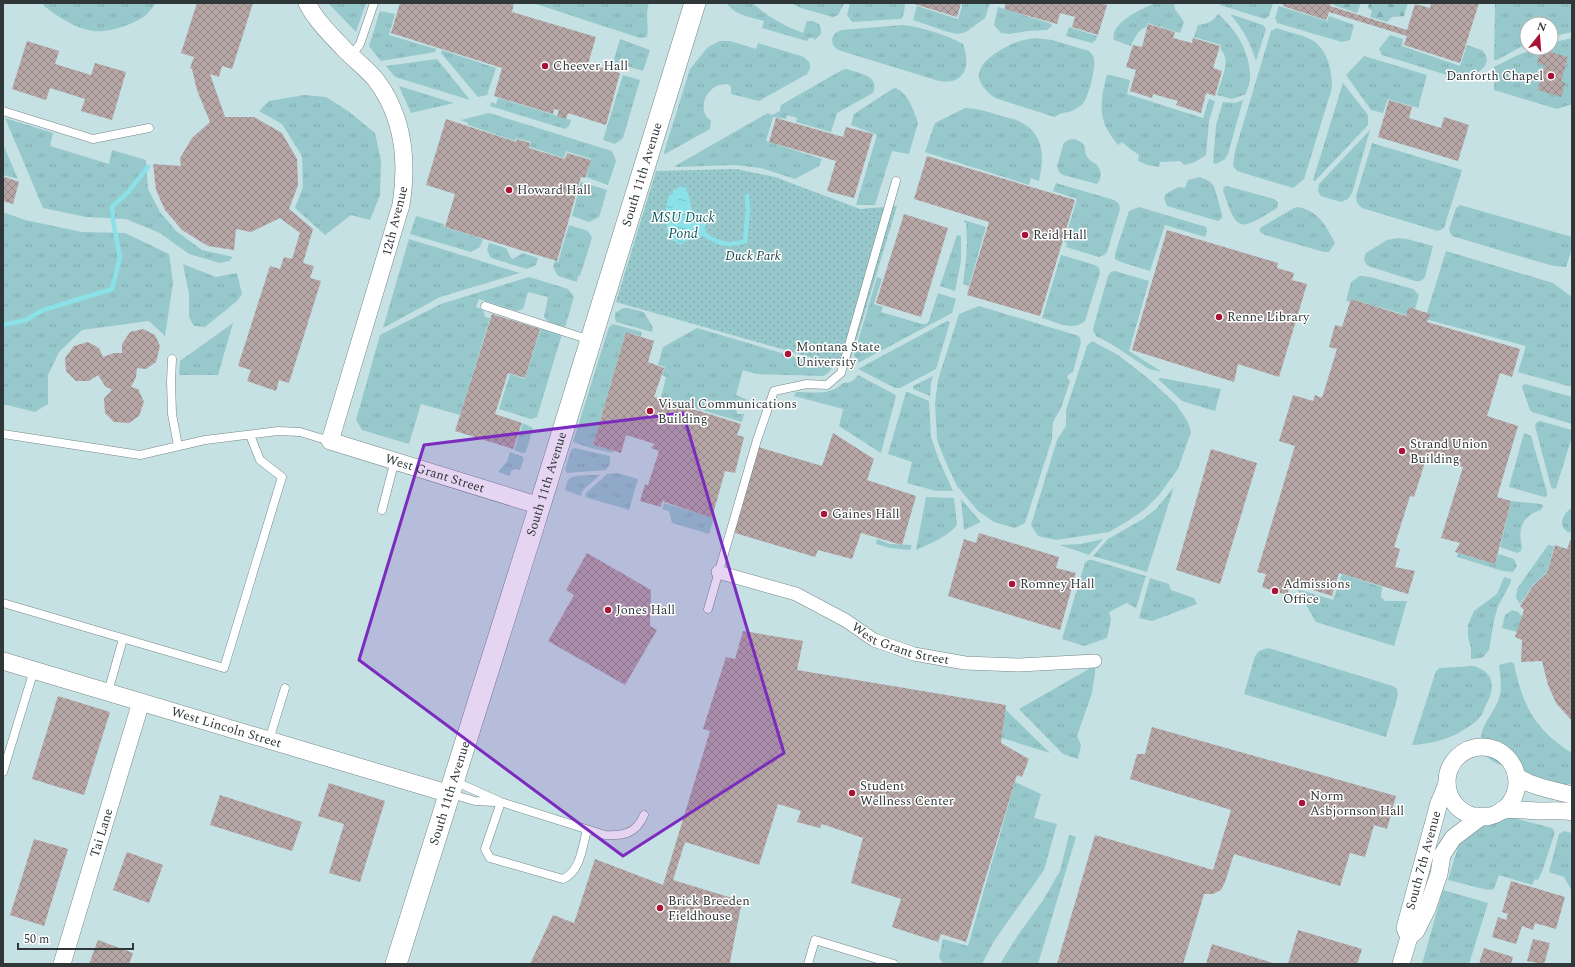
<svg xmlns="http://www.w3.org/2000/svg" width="1575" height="967" font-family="Spectral,serif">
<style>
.built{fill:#c5e1e3;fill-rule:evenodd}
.grass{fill:url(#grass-tufts)}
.forest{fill:url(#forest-firs)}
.park{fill:url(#park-dots)}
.garden{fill:#97c8cb}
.water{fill:url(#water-ripples)}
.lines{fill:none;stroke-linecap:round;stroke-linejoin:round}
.stream{stroke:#8ae1e8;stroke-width:4.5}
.building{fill:url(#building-cross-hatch)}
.service-casing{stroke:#768788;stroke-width:9}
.pedestrian-casing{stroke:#768788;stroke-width:14}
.minor-casing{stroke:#768788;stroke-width:18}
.tertiary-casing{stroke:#768788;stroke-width:22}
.service{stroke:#fff;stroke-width:8}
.pedestrian{stroke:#fff;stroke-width:13}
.minor{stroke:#fff;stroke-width:17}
.tertiary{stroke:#fff;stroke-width:21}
.marked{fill:#7b2cbf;fill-opacity:0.2;stroke:#7b2cbf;stroke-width:3;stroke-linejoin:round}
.poi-dot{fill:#a91234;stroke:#fff;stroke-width:1.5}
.labels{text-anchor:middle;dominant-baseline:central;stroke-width:3;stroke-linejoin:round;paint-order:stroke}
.poi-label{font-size:13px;fill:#303738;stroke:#fff;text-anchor:start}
.street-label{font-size:13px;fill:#303738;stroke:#fff}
.park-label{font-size:13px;font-style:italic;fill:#153f42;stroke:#fff}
.water-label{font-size:14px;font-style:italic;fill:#0c5a5e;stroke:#fff}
</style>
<defs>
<pattern id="grass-tufts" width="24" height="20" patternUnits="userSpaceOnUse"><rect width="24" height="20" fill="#97c8cb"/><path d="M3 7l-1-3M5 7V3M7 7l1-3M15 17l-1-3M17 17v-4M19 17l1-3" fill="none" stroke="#82acaf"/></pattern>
<pattern id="forest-firs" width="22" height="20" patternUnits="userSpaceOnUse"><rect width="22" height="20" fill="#97c8cb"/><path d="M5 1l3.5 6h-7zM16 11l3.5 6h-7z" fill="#82acaf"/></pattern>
<pattern id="park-dots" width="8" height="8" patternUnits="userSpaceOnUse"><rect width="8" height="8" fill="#97c8cb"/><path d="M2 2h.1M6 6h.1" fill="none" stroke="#82acaf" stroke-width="1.8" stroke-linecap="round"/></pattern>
<pattern id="water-ripples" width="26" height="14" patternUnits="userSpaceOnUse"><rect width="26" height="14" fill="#8ae1e8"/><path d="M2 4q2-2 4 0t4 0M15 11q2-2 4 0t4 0" fill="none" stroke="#77c2c8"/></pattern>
<pattern id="building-cross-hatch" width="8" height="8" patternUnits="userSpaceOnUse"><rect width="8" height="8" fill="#b6a6a6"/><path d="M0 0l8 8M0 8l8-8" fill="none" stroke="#948888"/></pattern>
</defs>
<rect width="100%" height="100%" fill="#daeced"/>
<!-- built -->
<path class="built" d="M3,3h1569v961h-1569zM1527,24h24v24h-24z"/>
<!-- grass -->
<path class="grass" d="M43,3h113c-3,4 -6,8 -10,12 -11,9 -38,18 -53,16 -18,-3 -35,-14 -49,-25z
M328,3h38l-10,29z
M533,3h116c-4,12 0,22 -2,34l-7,1z
M727,3h25l17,13 19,11 15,6 4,-12h6l6,3 2,5v5l-6,6 -2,-2h-4l-2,3 -45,-13 2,-7c-14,-4 -30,-6 -37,-18z
M791,3h53v1l-6,11 -5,2 -32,-9z
M850,3h52l3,1 -1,9 -2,5 -3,1 -47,3 -5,-7z
M963,3h27l-5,15 -19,14 -8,2 -10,-2 -35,-12 4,-14 41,13z
M1156,3h18l1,6 9,13 -4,11 -32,-10 -2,4c-8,3 -12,12 -15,19l-17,-6c-5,-17 29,-32 42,-37z
M1221,3h52l-4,13 -4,3 -45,-14z
M1495,3h77v29l-21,5v-13h-24v21l-8,3 -22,12h-3z
M1279,6l48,15 2,-5 25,9 -4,15 -8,2 -65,-19 -2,-5z
M998,7l54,17 -1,3 -4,3 -19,1 -19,3 -8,-1 -7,-8z
M380,11l15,3 -6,21 47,14 -1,3 -54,9 -12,-15z
M1218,14c19,16 33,40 32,65 0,5 -3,10 -4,15l-14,5 -15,-4c3,-13 15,-35 4,-45v-5l-27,-8 4,-12c8,-1 15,-3 20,-11z
M1230,14l33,11 3,4 -10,32c-6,-19 -13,-32 -26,-47z
M903,25c18,2 44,10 60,19 8,22 2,41 -24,37l-101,-31 -5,-5 -1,-6 3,-6 6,-3z
M1069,27l28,9 -1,4 -4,3 -26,-7z
M1277,28c10,4 23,6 33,11 18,9 22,32 22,49l-28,91 -11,9 -56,-17 -4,-5 2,-15 36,-120z
M1390,35l13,4 -1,7 58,20 7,-21 15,5 4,5 1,5 -2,6 -6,6 -19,7 -78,-24 -3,-6z
M1035,38l17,2 37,11c2,2 5,5 5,8 2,7 -5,36 -10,43 -1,2 -5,5 -7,6 -7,6 -16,3 -22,9l-60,-19c-8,-5 -20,-18 -15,-28 4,-12 26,-24 37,-28 5,-2 12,-3 18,-4z
M1572,38v66l-15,5 -63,-19v-23c21,-10 33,-19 57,-19v-5z
M620,39l30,11 -7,21 -30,-9z
M720,41h10l26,8 2,-6 46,14 6,6v6l-3,5 -48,27 -28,-7v-7l-3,-3c-21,-2 -33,26 -17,37l-1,8 -45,25 -1,-2 26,-83 18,-22z
M442,50l54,18 -9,27 -9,2 -37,-44z
M1364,56l63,19 -9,33 -30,-9 -5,14 -12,-3 -25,-35z
M437,59l33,41 -75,-23 -9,-11z
M847,69c13,5 33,6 26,24l-36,20 -6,19 -35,-10 1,-4 -10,-3 -1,4 -13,-2 -7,24 56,18 -3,7 -24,13 -34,-11 -26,-3 -58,2 -2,-1 93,-53 4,2 8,-4 1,-6 61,-35z
M623,75l17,5 -17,58 -8,6 -12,-4z
M1107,75h3l20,5 -3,14 76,24 6,-19 6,2 -6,20 -3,34 -11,7 -11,3 -4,-4 -20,1 -1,5 -11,-2 -10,-4 1,-6 -9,-6 -8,-7 -4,3c-4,-5 -8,-10 -11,-16 -9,-16 -5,-37 0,-54z
M1343,83l25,32v10l-53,56 -2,-1z
M399,86l55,17 -43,10z
M894,88c13,2 20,23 24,35l-9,31 -17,-3 -17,54h-19l21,-70 -26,-10 3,-11z
M304,95l22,2 22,14 27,22 6,28 -1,34 -10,25 -19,-5 -26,20 -30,-27 8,-21 -1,-31 -20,-32 -23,-13 10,-10z
M498,98l73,22 -2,6 -4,3 -75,-23 1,-4 5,2z
M1243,100l-15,54 -3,5 -9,5 -3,-1 3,-38 7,-23 12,1z
M965,108c12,0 24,4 36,8 7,2 15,3 21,7 23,12 22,36 17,58l-8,-3 -2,7 -104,-33 10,-29z
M489,113l123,38 4,10 -8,24 -22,-8 5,-18 -25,-8 -2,7 -34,-11 1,-5 -15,-4 -1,3 -47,-16v-2l-7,-3z
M5,118l48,15 -3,13 59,18 3,-14 34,10 2,29 12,23 16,19 26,19 31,7 -4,4 -9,2 -31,-9 -29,-21 -34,-14 -40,-2 -43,-9z
M1370,130l-18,63 -4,6 -7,3 -20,-6 -3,-5 1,-7z
M1074,139c16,5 8,11 14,19 2,3 5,4 8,6 6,6 6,14 1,20l-34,-9 -4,-3 -2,-6 7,-23 4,-3z
M1372,143l90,27 -18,58 -6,3 -76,-23 -5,-5 -1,-7z
M3,144l15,35 -15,-4z
M1200,177l9,4 5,5 8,28v4l-4,3 -51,-15 -3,-8 2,-4 12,-7 7,1 3,-8z
M581,182l26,8 -8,27 -10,5 -17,-6z
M1056,183l58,17 5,4 1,5 -13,43 -3,3 -5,2 -33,-10 1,-4 -3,-1 13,-43 -24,-8z
M1227,186l47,13 4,3 -1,6c-37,23 -40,26 -54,-18l1,-3z
M1460,205l112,32v11l-6,19 -12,-1 -25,-7 -77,-23 -3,-6 7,-22z
M1139,207l67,20 1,4 -2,6 -40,-12 -15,46 -29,-9 -6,-3v-5l14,-43z
M1298,207c21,4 28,19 37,36l-6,9h-5l-59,-17 -5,-3v-4l34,-20z
M3,212l22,8 57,12 43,1 44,21 4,29 -8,53 -16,-15 -67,9 -23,22 -11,23v29l-13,8 -32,-8z
M416,216l28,8v3l39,12 -3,8 -9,5 -61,-18z
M964,220l22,7 -17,59 -6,-2c3,-20 5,-40 3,-61l-2,-1z
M569,225l19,6 4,7 -12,38h-2l-1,6 -19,-6 -5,-9 2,-6 3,1z
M957,235l4,1v25l-6,30 -15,-5z
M1398,238l9,1 26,7 -8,31c-3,4 -5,5 -10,4l-47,-15c-4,-4 -5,-8 -2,-13l21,-13z
M409,239l111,34 -80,24 -57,31z
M489,243l17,5 5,10 2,1 10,-6 15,5 -2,7 -9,4 -36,-11 -4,-8z
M1446,251l107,32 19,14v90l-54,-15 8,-26 -101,-27z
M1061,255l34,10 4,3 1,5 -15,48c-12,11 -29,1 -43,-3z
M183,264l33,13 21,-4 5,21 -5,7 -32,26 -11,-1 -5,-9v-23z
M1115,271l34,10 -20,70 33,21 -13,-3 -36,-24 -17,-9 -3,-5 1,-6 14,-49 3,-4z
M1360,276l10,1 43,12 6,6 -4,14 -7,-2 -2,8 -55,-16 -1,3 -4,-1 5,-19z
M529,277l39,12 6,8 -9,30 -16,-5 -5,-5 4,-20 -20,-5 -5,17 -6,2 -38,-12 -3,8 7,2 2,8 5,1 -30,97 -39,-11 -12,40 -47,-14 -6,-10 24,-85 61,-31z
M877,277l5,2 -8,25 9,3 -2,5 41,12h4l3,-3 9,-28 18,6 -4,14 -94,50 -4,-8z
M979,306l100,30 2,6 -8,30 -4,2 -2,3 3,4 -9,27 -8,14 -1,17 -27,84 -10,5 -21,-6 -16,-11 -21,-25 -10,-21 -10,-25 -2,-37 3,-23 21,-66z
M623,308h5l16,4 9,16 -1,4 -36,-10 -1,-4v-5z
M947,321l3,1 -14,47 -36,19h-5l-37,-19z
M233,323l-15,52h-39l1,-14z
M613,324l29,8 -1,4 -15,-4 -33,113 20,6v2l-22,-5 -18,-6 36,-115z
M541,328l21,6 -25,83 -6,2 -32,-10 11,-35 15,5z
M697,328l135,40 -5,6 -4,2 -67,-2 -13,-4 -7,25 12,5 -1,4 -11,3 1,7h7l-2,8 -81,-24 5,-21 -4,-2 3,-8 -7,-2 5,-18z
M1092,341l26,14 31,24 27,25 12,18 3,10 -13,37 -19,26 -15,15 -16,11 -19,11 -53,8 -18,-4 -7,-11 26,-85 9,-14v-16l21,-64z
M858,375l36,19 2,2 -15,57 -42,-27 4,-17 -49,-13 2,-4c15,0 35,4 47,-9 7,0 11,-2 15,-8z
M933,376l-2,7 -1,13 -17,-7v-3z
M1161,378l60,11 -6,22 -33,-10 -24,-22z
M1526,384l46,13v27l-40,-12 -2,-2 -8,-23 1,-2z
M906,392h2l21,9 2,36 8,23 14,31h-17l-29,-8 5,-21 -24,-8z
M1540,421l32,9v7l-16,51 -2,1 -3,-2 -16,-61 2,-4z
M523,423l10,5 -7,24 -4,1 -8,-3z
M1524,433l7,3 16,56v4l-3,1 -35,-10z
M574,448l36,8v8l-4,6 -39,3 -2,-3 6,-20z
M510,452l11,4 3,2 -4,12 -5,-1 -4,2 -1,5 -12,-4 9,-11z
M617,473l21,6 -9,31 -44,-13 1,-4 21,-19z
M600,475l-17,15 -2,6 -16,-6c1,-3 1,-7 3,-10 4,-6 25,-5 32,-5z
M1174,487l-27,85 -54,-16 15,-17 35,-20 13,-10z
M926,497l28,1 3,27c-10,12 -27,19 -41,25z
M961,499l20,23 -17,8z
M1511,501l30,3 2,2 -2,4c-15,4 -23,15 -20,32 1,4 1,5 0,9l-4,2 -17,-6z
M664,503l50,15 -5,16 -37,-11 -3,-12 -7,-2z
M1570,509h2v17l-2,7c-12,-5 -9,-17 0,-24z
M1103,539l-14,16 -29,-10 21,-1z
M1548,545l6,1 -7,26 -14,13 -13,19 -4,-6 1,-9z
M1458,553l37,11 3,-10 16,5 3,7 -4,6 -10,-1 -46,-14z
M1088,560h4l54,16 -10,32 -9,-5 -18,9 2,7 -4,19 -23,8 -22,-7 23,-76z
M1342,574l40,13 -1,10 4,4h22l-13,45 -78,-24 -19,-33 36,11z
M1504,577l7,2v3l-13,24 -4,14 -5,30 -7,8 -11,1v-11l-3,-11v-12l6,-14 23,-17z
M1150,578l19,6 2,6 23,8 3,6 -45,17 -13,-3z
M1512,610l6,2 10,11 -4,11 -22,-6 3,-13z
M1268,648l125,38 4,3 1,6 -12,42 -142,-43 11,-38 4,-5z
M1511,662l3,2c9,42 20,65 58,89v30l-7,2 -61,-19c-10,-3 -17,-7 -21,-17 -9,-19 13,-36 17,-54 2,-9 0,-21 -1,-30z
M1096,665l-4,28 -15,43 4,9 -3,14 -15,-5 -44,-45z
M1474,666c22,7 21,23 11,41 -1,3 -3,8 -6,11 -3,4 -9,8 -14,11 -14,10 -36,15 -53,16l24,-74 4,-3z
M1005,709l45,44 -48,-15z
M1015,782l26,12 -7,24 23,6 -13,46 -50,71 -12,23h-39l-4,-7 4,-18 25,7z
M1470,807l82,21 3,4 -12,37 -5,11 -3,-1 -3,6 -33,-10 -5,14 -6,1 -40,-10z
M1564,831l8,2v58l-8,-14 -15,-5 10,-38z
M1069,835l7,2 -38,127h-38l18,-29 24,-33 18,-31z
M1443,890l45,13 -19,61h-47z"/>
<!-- forest -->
<path class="forest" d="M1334,3h27l-4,10 -24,-8z
M1369,3h39l-4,13 -12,1 -5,5 -17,-5 2,-6 -4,-3z"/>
<!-- park -->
<path class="park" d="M736,169l39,8 85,32 37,-3 -49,162 -232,-66 40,-131z"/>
<!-- garden -->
<path class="garden" d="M1479,222c10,5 19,7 30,9 4,0 6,4 10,6 2,0 5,0 7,1 7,2 15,3 23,7l2,4 -3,2c-8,-5 -16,-4 -24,-8h-3l-11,-6 -14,-1 -19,-8 -1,-5z
M877,539l13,5 22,1 -2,5 -20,-2 -14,-4z"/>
<!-- water -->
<path class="water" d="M685,185l5,15 2,12 6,1 8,6v11l-5,8 -15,3 -4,3h-4l-10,-7c-2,-13 -7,-40 8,-48 2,-2 6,-3 9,-4z"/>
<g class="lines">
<!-- stream -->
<path class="stream" d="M704,234c13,10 26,13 41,7l3,-32 -1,-13
M3,325l23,-5 17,-10 69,-21 8,-32 -7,-36 -1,-14 16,-15 20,-25"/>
</g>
<!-- building -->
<path class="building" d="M197,3h56l-21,66 -10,-3 -3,11 -9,-3 15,43h29l28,16 15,26 1,26 -9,24 24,20 -10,34 11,3 -4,12 11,3 -32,102 -10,-3 -3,11 -29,-10 4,-11 -13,-4 32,-100 10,3 4,-12 8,2 8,-26 -20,-15 -29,14 -15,-3 -2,21 -26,-4 -26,-16 -17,-20 -9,-20 -3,-26 28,2 -1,-8 12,-20 18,-16 -13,-32 -5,-21 -2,-1 4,-11 -13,-4z
M400,3h114l-2,9 84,25 -8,27 32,9 -14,52 -38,-12 -2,6 -9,-3 2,-6 -5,-1 -1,5 -59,-18 8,-28 -111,-35z
M911,3h50l-4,14z
M1006,3h94l7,2 -9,30 -26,-8 3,-10 -15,-4 -3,11 -53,-15z
M1284,3h47l-1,3 77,24 8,-26 15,4 1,-5h48l-19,60 -56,-18 3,-9 -78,-24 -3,8 -43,-14z
M1148,24l27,8 -2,6 19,5 1,-5 27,8 -7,22 9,3 -7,25 -9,-3 -5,20 -25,-8 2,-4 -25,-7 -1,4 -22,-7 6,-21 -10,-3 7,-22 9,2z
M27,41l32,10 -4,13 36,11 4,-12 31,9 -14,48 -31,-9 4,-12 -35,-11 -4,12 -34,-11z
M1541,49l27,8 -7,24 4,2 -4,14 -23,-7 7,-25 -8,-2z
M1389,100l23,7 -3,11 32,10 3,-11 25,8 -11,36 -80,-24z
M776,118l67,19 3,-10 27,7 -19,64 -27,-7 9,-30 -67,-19z
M446,119l70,23 1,-3 13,4 -1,5 36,11 2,-6 24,7 -6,18 -4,-1 -24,84 -112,-34 10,-33 -29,-9z
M927,156l148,44 -35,116 -73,-21 22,-73 -75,-23z
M5,177l14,5 -6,22 -10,-3v-20z
M904,214l44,14 -27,89 -45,-14z
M1167,230l111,33 -1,5 17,5 -2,7 15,4 -28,93 -41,-13 -4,18 -102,-32z
M1351,299l55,17 2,-9 22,7 -3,8 93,27 -8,28 -12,-4 -13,43 31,10 -21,71 14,4 -16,63 -40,-12 5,-9 -19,-5 22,-71 -36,-11 -13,41 -4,-1 -16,51 6,2 -5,18 20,4 -7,23 -69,-21 -7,23 -41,-13 -4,12 -25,-8 4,-13 -9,-2 38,-126 -16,-5 14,-46 20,6 2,-6 7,3 15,-49 -8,-2 6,-22 7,2z
M492,314l48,15 -15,49 -17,-5 -13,41 27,9 -9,26 -58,-18z
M143,329l12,6 5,11 -4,16 -10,7 -9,-1 -1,9 -5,10 7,2 6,13 -5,14 -10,7 -15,-1 -9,-9 -1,-15 8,-8 -7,-4 -7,-11 -9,6h-13l-10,-10 -1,-13 9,-12 14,-4 11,6 4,9 11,-4h8v-9l8,-12z
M626,332l28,9 -6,21 16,6 -10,29 87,27 -4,11 7,2 -9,36 -10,-2 -13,47 -50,-17 -1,6 -21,-6 5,-17 3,1 11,-34 -8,-3 4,-4 -29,-9 -5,18 -28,-8z
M833,433l41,26 -7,21 49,16 -14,49 -41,-12 -9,26 -34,-9 -3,7 -83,-25 26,-85 64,19z
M1211,449l46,14 -37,121 -44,-14z
M979,533l80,24 -3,11 20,5 -16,57 -112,-34 16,-57 12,4z
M1572,536v185l-16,-18 -8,-18 -6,-24 -21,1 1,-22 -7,-3 9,-27 -4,-4 13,-20 14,-13 8,-28 12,4z
M587,553l64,37 -1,36 7,4 -32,55 -77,-44 26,-46 -8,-5z
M743,631l60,10 -6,29 209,35 -5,38 28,16 -7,18 -5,-2 -51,167 -25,-8 -3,8 -46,-15 9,-28 -50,-16 12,-45 -41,-14 -2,4 -23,-6 4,-11 -23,-7 -19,61 -74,-23 -12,38 69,21 -12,61 1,2h-201l23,-49 21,8 21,-64 68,26 47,-154 -7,-2 23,-72 9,2z
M58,696l52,16 -26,83 -52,-16z
M1152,727l244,69 -9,33 -13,-4 -9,32 -15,-4 -10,33 -106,-32 -9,28 -4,8 -8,4h-9l-21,70h-126l38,-129 118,35 18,-60 -101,-31 7,-25h8z
M329,783l56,18 -25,81 -31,-9 15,-49 -26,-8z
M220,795l82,27 -10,29 -82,-26z
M34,839l34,10 -24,77 -34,-11z
M127,852l36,13 -14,38 -36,-13z
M1511,881l54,16 -9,32 -21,-6 -2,7 -11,-4 -6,18 -24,-7 6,-20 8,3 2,-6 -6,-2z
M1298,930l64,19 -5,15h-69z
M1533,939l17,4 -6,21 -17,-3z
M98,940l35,13 -4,11h-40z
M1212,944l64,20h-70z
M1484,948l29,9 -2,7h-32z"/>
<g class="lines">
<defs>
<path id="service" d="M351,56l9,-12 14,-41
M3,111l90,28 56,-11
M485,306l105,34
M172,359l-1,22 1,33 6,32
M3,434l137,21 65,-15 73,-9 22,1 30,9
M382,510l13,-50
M3,603l221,65 58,-191 -22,-17 -10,-25
M708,609l49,-169 17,-49 33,-7 20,1 14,-12 55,-192
M108,692l15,-53
M269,740l16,-52
M3,772l31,-102
M454,781l47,21 104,33c18,1 31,-1 39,-20
M451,794l24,7 21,1
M501,802l-16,47 5,9 73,21c18,-8 19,-32 24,-49
M808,964l7,-24 79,24"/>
<g id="pedestrian">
<path id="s1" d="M718,572l78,22 49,26 29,20 40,14 51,9 54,2 76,-4"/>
</g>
<g id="minor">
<path id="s2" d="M307,3c9,18 25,33 38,47 10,10 22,19 31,30 28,37 32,81 25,125l-71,236 210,65"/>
<path id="s3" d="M3,661l447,133"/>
<circle cx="1482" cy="782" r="35"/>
<path d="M1516,776c16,11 37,14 56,19"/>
<path d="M1502,810c13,-2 25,1 38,1 11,0 21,-1 32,1"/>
<path id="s4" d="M1409,937l-4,-9 34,-125 8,-19"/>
<path id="s5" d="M62,964l79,-262"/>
<path d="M1401,964l8,-27 7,-6 11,-22 12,-35 3,-19 11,-17 29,-22"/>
</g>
<g id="tertiary">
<path id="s6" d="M396,964l136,-433 163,-528"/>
</g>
</defs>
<!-- service casing -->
<use href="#service" class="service-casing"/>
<!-- pedestrian casing -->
<use href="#pedestrian" class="pedestrian-casing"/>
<!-- minor casing -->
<use href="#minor" class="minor-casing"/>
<!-- tertiary casing -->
<use href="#tertiary" class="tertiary-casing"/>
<!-- service -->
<use href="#service" class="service"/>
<!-- pedestrian -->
<use href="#pedestrian" class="pedestrian"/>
<!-- minor -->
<use href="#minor" class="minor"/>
<!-- tertiary -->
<use href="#tertiary" class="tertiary"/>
</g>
<!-- marked area -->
<path class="marked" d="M683,413l101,340 -161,103 -264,-196 65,-215z"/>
<!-- markers -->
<g class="poi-dot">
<circle cx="545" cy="66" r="4"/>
<circle cx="1551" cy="76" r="4"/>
<circle cx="509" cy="190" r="4"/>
<circle cx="1025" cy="235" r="4"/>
<circle cx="1219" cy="317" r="4"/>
<circle cx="788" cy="354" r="4"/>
<circle cx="650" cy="411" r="4"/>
<circle cx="1402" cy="451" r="4"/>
<circle cx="824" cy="514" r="4"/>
<circle cx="1012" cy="584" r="4"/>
<circle cx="1275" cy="591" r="4"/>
<circle cx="608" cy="610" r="4"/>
<circle cx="852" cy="793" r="4"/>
<circle cx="1302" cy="803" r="4"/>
<circle cx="660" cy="908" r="4"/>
</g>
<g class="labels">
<!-- poi labels -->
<g class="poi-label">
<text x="553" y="66">Cheever Hall</text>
<text x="1543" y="76" text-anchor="end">Danforth Chapel</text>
<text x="517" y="190">Howard Hall</text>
<text x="1033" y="235">Reid Hall</text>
<text x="1227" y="317">Renne Library</text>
<text x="796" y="347">Montana State<tspan x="796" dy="15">University</tspan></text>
<text x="658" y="404">Visual Communications<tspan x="658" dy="15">Building</tspan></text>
<text x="1410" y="444">Strand Union<tspan x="1410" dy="15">Building</tspan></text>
<text x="832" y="514">Gaines Hall</text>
<text x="1020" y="584">Romney Hall</text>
<text x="1283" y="584">Admissions<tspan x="1283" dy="15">Office</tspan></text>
<text x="616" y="610">Jones Hall</text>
<text x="860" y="786">Student<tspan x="860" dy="15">Wellness Center</tspan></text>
<text x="1310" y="796">Norm<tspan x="1310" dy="15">Asbjornson Hall</tspan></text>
<text x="668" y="901">Brick Breeden<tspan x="668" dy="15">Fieldhouse</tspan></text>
</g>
<!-- street labels -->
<g class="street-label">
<text stroke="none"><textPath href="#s6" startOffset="827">South 11th Avenue</textPath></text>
<text transform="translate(395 221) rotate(-76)">12th Avenue</text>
<text stroke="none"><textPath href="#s2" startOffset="591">West Grant Street</textPath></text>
<text stroke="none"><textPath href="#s6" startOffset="503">South 11th Avenue</textPath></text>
<text stroke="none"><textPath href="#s1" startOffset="198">West Grant Street</textPath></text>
<text stroke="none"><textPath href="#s3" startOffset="233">West Lincoln Street</textPath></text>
<text stroke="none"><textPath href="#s6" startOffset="179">South 11th Avenue</textPath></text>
<text stroke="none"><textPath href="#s5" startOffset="137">Tai Lane</textPath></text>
<text stroke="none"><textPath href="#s4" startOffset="80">South 7th Avenue</textPath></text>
</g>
<!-- park labels -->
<g class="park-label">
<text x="753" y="256">Duck Park</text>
</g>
<!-- water labels -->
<g class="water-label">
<text x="683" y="217">MSU Duck<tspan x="683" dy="16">Pond</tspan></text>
</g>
</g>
<!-- border -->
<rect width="1575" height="967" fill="none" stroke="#303738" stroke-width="8"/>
<!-- north arrow -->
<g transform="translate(1539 36) rotate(17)"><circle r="19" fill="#ffffff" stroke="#acafaf"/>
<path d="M0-3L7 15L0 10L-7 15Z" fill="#a91234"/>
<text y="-6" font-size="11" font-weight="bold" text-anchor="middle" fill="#303738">N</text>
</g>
<!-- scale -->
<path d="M18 943v6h115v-6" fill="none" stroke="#303738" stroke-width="2"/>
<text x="24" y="943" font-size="12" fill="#303738" stroke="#ffffff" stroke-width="3" paint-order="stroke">50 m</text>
</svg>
